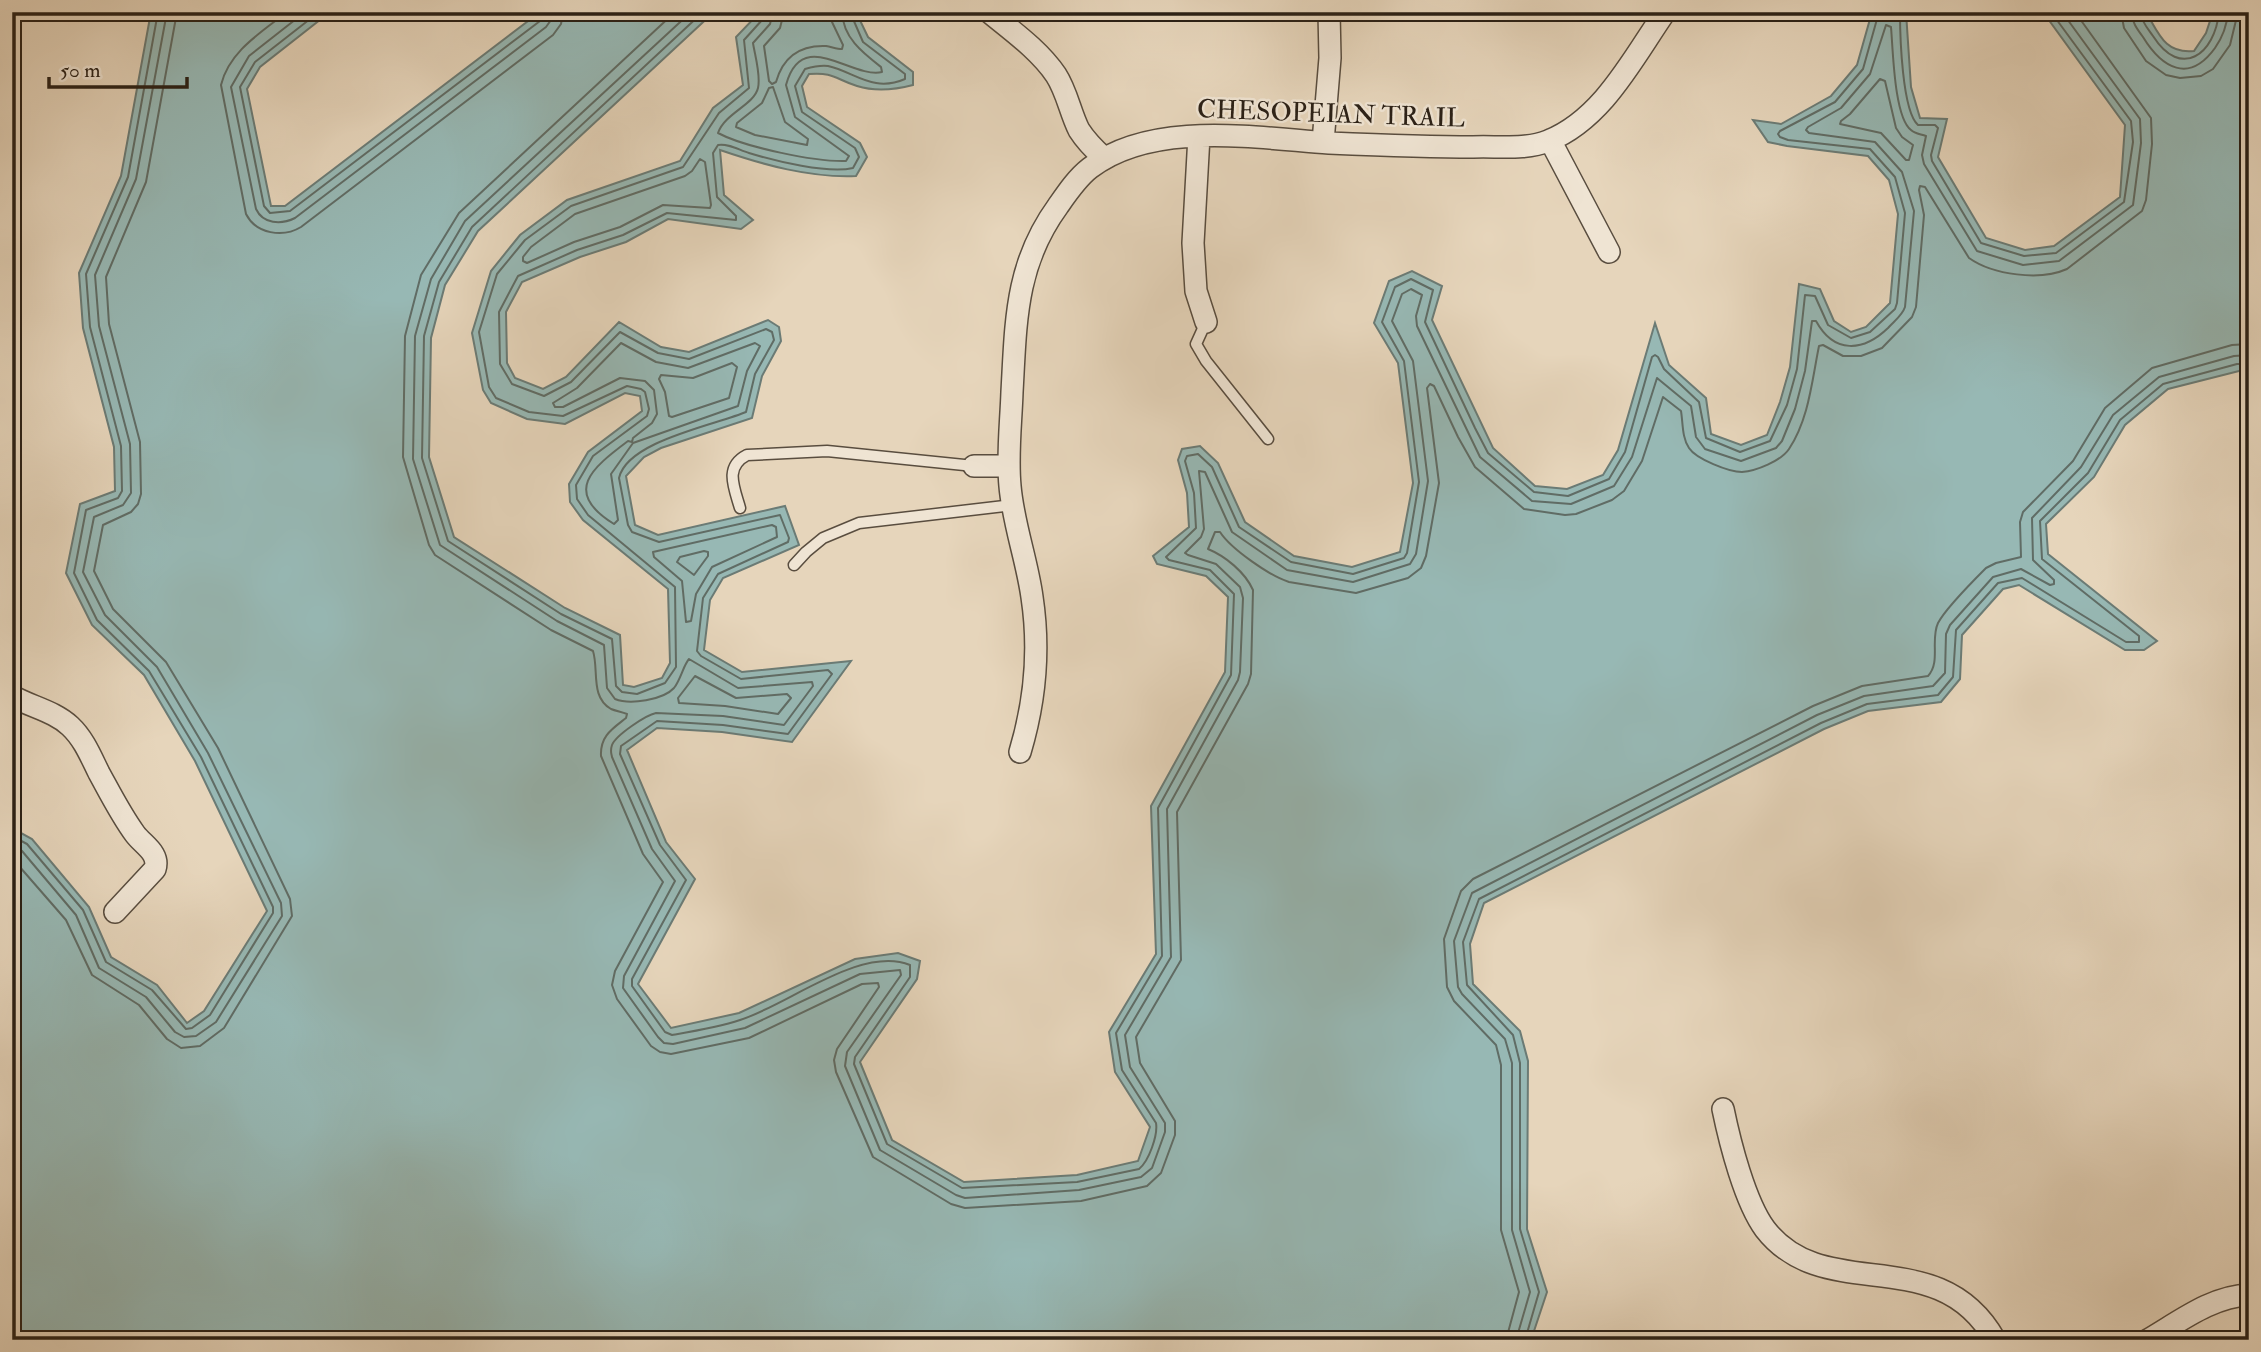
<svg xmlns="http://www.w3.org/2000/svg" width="2261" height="1352" font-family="'IM FELL Double Pica',serif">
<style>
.water{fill:#97b8b4;stroke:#6b7b75;stroke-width:2}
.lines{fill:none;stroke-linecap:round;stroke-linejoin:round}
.shore{stroke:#606c65;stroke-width:2}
.service-casing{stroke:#594d3f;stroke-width:13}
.minor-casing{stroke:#594d3f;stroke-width:24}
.service{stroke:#efe4d3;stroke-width:10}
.minor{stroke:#efe4d3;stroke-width:21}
.labels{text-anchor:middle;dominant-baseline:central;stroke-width:5;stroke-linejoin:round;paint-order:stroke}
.street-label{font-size:26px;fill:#2a2016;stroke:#efe4d3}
</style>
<rect width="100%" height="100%" fill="#e6d5bb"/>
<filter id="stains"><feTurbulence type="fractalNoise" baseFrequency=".00286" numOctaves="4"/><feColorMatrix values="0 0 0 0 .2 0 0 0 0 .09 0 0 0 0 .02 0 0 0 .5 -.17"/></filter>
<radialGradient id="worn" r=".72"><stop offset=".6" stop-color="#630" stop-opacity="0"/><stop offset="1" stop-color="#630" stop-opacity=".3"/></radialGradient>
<!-- water -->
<path class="water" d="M151,12h179l-70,55 -13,22 24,117h14l255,-194h174l-236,219 -33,54 -14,53 -2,119 25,80 111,71 55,27 3,50 11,2 28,-9 8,-15 -2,-74 -85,-69 -13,-18 -1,-18 19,-32 54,-41 -2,-15 -15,-3 -60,31 -38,-5 -36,-16 -8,-13 -11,-57 19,-62 29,-36 47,-35 113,-39 33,-53 30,-23 -7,-48 24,-25h96l12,25 45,35v13c-19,5 -37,7 -56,1 -22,-7 -23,-14 -48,-12l-7,12 5,21 53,36 7,14 -11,19c-46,2 -92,-11 -136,-26l4,45 29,25 -12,9 -73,-10 -42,23 -46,15 -58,25 -16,30 1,51 8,15 28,11 23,-12 53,-55 42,25 28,5 79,-32 11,7 2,14 -19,35 -10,42 -91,30 -17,9 -18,19 9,49 23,10 127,-29 14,39 -76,33 -13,22 -6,50 38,22 109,-11 -59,81 -70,-10 -65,-4 -30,22 39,92 29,37 -57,105 33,44 68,-15 116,-54 43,-6 22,8 -3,18 -57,83 32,78 72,42 113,-7 61,-14 12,-34 -35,-55 -6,-40 47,-78 -5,-148 74,-134 3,-75 -22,-21 -49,-12 -4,-8 36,-29 -2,-34 -9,-33 4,-11 18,-3 18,17 27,59 49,34 58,11 48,-15 13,-69 -15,-120 -24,-40 15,-42 23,-10 30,15 -10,34 61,128 42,38 32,3 36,-14 15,-25 37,-127 14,42 37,33 5,36 30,11 26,-10 13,-33 10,-35 9,-83 21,5 14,32 17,11 15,-5 24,-24 8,-89 -9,-34 -21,-24 -81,-10 -19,-4 -15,-22 28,4 50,-28 26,-31 15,-53h34l5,75 9,31 27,1 -9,38 48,81 39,12 29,-4 66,-49 5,-72 -82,-113h103c13,22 19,42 48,39l12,-18 7,-21h36v359h-10l-71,18 -43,36 -31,52 -48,47 2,30 109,87 -13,9h-19l-106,-65 -16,4 -41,46 -2,44 -19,23 -73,9 -44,18 -340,174 -14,41 3,40 47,47 8,30 -1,168 20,63 -16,48h-1519v-512l20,11 57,68 22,50 46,28 30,38 17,-12 63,-100 -72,-150 -51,-86 -52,-50 -26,-52 14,-69 35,-13 -1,-44 -31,-119 -4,-55 42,-97z"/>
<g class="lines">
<!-- shore -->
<path class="shore" d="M287,12c-25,20 -58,39 -66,73l25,129c10,20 37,24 55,13l252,-192 8,-11 2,-12
M305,12l-56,44 -18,31 25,122c7,15 25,16 39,9l251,-191 5,-7 1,-8
M319,12l-64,50 -15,25 24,119 6,7 20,-2 250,-190 3,-9
M675,12l-216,201 -38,62 -16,61 -2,121 26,88 6,10 116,75 42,21c6,19 -3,46 18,58 5,2 11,3 16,5l-1,4c-14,11 -26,18 -25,38l42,98 20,28 -48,89 -3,14 5,14 34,47 9,6 11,2 78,-16 113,-54 16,-1 1,4 -42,62 -3,11 2,12 37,85 78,47 14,4 116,-7 66,-15 14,-13 14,-38v-14l-35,-58 -4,-26 45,-77 -4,-148 71,-128 3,-10 2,-84c-8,-18 -28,-34 -45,-41l7,-17h5c11,17 50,44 69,50l67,11 52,-15 13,-10 5,-12 13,-73 -12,-95 3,-4 4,2 24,51 17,30 49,42 41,6 11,-1 36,-14 12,-9 18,-30 21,-64 18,14c2,12 1,27 8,37 7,11 40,24 53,24 14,-1 39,-11 47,-23 20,-30 23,-69 30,-103l4,-1 20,11h18l21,-8 30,-31 4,-10 8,-92 -5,-25 1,-4 5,1 44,71c24,17 71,23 98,11l75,-58 4,-11 6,-56 -1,-26 -76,-106
M691,12l-226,209 -34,58 -16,57 -2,123 27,86 117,76 47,24 3,43 8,11c15,6 48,1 59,-11 7,-9 9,-22 15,-29l49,29 74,-6 1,4 -29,39 -61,-9 -67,-3c-10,2 -40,22 -44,32 -2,6 -1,7 0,12l40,92 23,32 -51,95 -1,12 35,49 6,6 9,1 72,-16 115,-54 40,-4 1,5 -54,77 -2,14 35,84 76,45 9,3 114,-8 62,-13 11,-9 13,-36v-9l-35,-56 -5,-32 46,-78 -4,-148 71,-129 2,-8 3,-74 -3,-11 -24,-23 -28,-9 -3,-2 16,-16 3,-8 -5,-58 6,1 27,60 55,38 66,12 57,-18 6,-10 12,-73 -15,-120 -21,-40 10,-27 9,-5 11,6 -6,21 1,10 63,131 52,44 39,3 43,-18 18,-29 25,-79 34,28 5,31 9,12 36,12 35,-13 6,-7 13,-32 10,-38 7,-50h4c18,33 47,31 72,7 6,-7 14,-12 17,-21l9,-96 -12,-39 -27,-30 -66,-9 -3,-3 2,-3 33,-19 29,-34 16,-49 5,2c2,22 3,90 20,103 4,4 10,4 15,6l-4,19 2,9 53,87 46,14 36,-4 74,-56 8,-62 -1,-24 -78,-107
M703,12l-231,215 -33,55 -15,54 -2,122 26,83 113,73 51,25 4,47 6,6 15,2 28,-11 11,-16 -1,-80 -87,-72 -11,-16 -1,-14 17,-29 54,-40 2,-7 -4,-17 -4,-3 -14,-3 -64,30 -34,-4 -33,-14 -7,-11 -10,-55 18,-58 28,-34 46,-34 112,-39 36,-54 30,-25 -5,-48 19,-21 1,-7
M773,12l-3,12 -17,19c2,13 8,32 5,45 -4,17 -33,25 -40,45 26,14 97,29 128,28l3,-5 -54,-39 -9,-32c16,-59 65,-6 96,-13l-1,-5c-18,-14 -38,-29 -39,-55
M784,12l-4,16 -16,18 5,35 3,3 4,-2c7,-25 24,-37 50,-36 6,1 11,3 16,3l1,-4 -11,-23 -1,-10
M850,12l13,30 42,32v5c-32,14 -50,-7 -77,-13 -7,-1 -16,1 -23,3l-10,17 7,26 53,36 4,9 -6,11c-25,6 -78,-7 -104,-15 -10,-3 -21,-10 -31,-8l-5,8 4,44 19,19v4l-69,-7 -44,22 -46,15 -59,26 -19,36 1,52 12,20 32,12 27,-14 49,-50 38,21 31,6 77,-30 6,3 2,8 -19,34 -9,38c-31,13 -119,29 -127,66l9,47 4,7 27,10 121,-27 9,23 -1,4 -70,32 -15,24 -6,53 4,5 40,23 87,-9 4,4 -44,60 -65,-9 -66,-4 -36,25 -1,8 40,91 26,35 -54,99v7l33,46 7,3c23,-4 47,-8 68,-15 48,-15 121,-75 170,-55v12l-55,80 -1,7 33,80 75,44 115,-6 62,-13c10,-8 19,-34 17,-46l-34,-53 -6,-37 46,-77 -4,-148 73,-133 3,-81 -24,-24 -41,-10 -3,-3 30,-29 -2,-35 -9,-32 2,-5 11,-2 14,13 27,60 52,35 62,12 51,-16 3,-5 12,-71 -15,-121 -22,-39 13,-35 16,-8 22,11 -8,32 50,106 13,25 46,39 34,4 41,-17 16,-27 27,-95 3,-2 3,2 6,12 35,33 7,36 34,14 30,-11 17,-36 10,-36 8,-74 10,1 13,29 23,13 19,-6 25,-23 2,-6 8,-90 -10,-36 -25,-28 -82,-9 -8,-3 -2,-3 2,-3 55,-29 28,-33 16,-57
M1900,12c0,23 2,99 18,113h17l3,3 -7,27 1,6 49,82 43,13 32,-3 68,-51 9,-60 -2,-21 -80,-109
M2121,12l3,16 22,33 20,14 14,3 21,-2 12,-7 17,-24 8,-33
M2131,12c1,10 6,17 12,25 19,31 46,47 72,11 7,-10 12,-23 13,-36
M2140,12c1,9 8,17 13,24 28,44 62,18 66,-24
M1880,79l5,2 11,47 6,9 11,8 -4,15h-3l-25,-27 -41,-9 1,-3 9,-7z
M773,87l12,35 23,17 -1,6 -52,-10 -19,-8 1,-4 25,-20 7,-15z
M700,159l5,3 6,43 -1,3 -47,-3 -43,22 -46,15 -47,21 -4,-2v-4l8,-10 44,-33 110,-38 7,-5z
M621,343l35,19 32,6 67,-25 5,3 -13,25 -9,35 -105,37 -22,31 7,46 -4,4c-52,-32 -22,-56 14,-83l4,1 1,-4 19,-15 5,-9 -3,-24 -9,-9 -25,-3 -57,29h-8l-2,-4 24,-15z
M732,363l5,4 -8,31 -57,19 -3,-1 -4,-24 -6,-13 2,-4 32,3z
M772,525l4,2 1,10 -65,30 -16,27 -5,27 -5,1 -4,-41 -28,-24 -1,-5z
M704,551l4,1v4l-14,19 -17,-13 3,-5z
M695,676l41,22 51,-4 4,4 -13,16 -53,-8 -46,-3 -1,-5z
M12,836l15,8 56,66 23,52 46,28 34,39 6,-1 18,-13 63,-102v-6l-72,-150 -52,-86 -52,-51 -23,-47 12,-63 32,-12 4,-7 -1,-45 -31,-119 -4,-53 42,-97 30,-165
M12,846l10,5 54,64 23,53 47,29 29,35 9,5 12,-1 20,-14 66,-106 -1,-13 -73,-150 -51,-86 -52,-52 -22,-43 11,-55 29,-12 8,-12 -1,-49 -31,-118 -4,-51 41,-96 31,-167
M12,858l54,62 26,55 47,30 28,34 14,9 19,-2 24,-18 68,-112 -2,-17 -72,-151 -52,-86 -53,-53 -19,-38 9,-46 28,-13 7,-8 3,-10 -1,-52 -31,-118 -3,-47 40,-95 31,-170
M1506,1340l13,-48 -18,-62v-165l-5,-20 -42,-44 -7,-14 -3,-48 17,-48 12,-12 340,-173 49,-20 66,-10c13,-14 2,-36 10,-53 8,-15 35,-42 48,-55l10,-5 25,-6 -1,-35 3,-10 50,-51 32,-53 47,-40 80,-23 17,-1
M1516,1340l14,-48 -18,-62v-167l-7,-24 -43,-45 -4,-7 -4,-46 18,-48 345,-178 47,-19 69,-10 12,-13 1,-39 4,-9 43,-48 28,-8 29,16 4,-1v-4l-21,-20 -1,-42 49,-51 32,-52 46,-38 75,-21 15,-1
M1525,1340l14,-48 -19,-63v-166l-7,-28 -46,-50 -4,-43 16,-43 342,-176 46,-19 71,-9 15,-18 3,-47 42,-47 24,-5 104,64h13v-6l-97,-77 -2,-38 48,-48 32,-53 43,-36 74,-20h12"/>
<defs>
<path id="service" d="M1206,322l-10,22 10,17 62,78
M740,508c-6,-21 -16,-41 7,-53l80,-4 147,15
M794,565l12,-13 17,-14 36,-15 154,-18"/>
<path id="minor" d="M989,12c23,19 50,38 67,63 11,17 14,37 23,55 7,11 16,20 25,28
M1199,136l-6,107 3,48 10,31
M1550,140l59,112
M1323,142l7,-84 -1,-46
M974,466h35
M12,696c19,11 42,15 58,30 14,13 21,31 29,47 11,20 22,42 36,61 8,11 25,19 20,35l-40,43
M1020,752c15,-50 20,-102 12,-155 -5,-37 -19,-74 -22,-111 -3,-31 1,-63 2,-94 4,-70 3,-127 46,-186 9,-13 19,-28 32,-38 62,-48 166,-30 239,-25 48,2 96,4 144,4 25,-1 53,3 75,-6 55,-22 85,-83 117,-129
M1723,1109c7,34 22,93 42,120 60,78 173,10 230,111
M2148,1340c31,-18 64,-44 101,-45"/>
</defs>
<!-- service casing -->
<use href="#service" class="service-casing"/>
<!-- minor casing -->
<use href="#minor" class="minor-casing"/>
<!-- service -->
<use href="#service" class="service"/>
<!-- minor -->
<use href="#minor" class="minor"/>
</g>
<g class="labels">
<!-- street labels -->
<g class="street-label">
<text transform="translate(1331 114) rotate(2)">CHESOPEIAN TRAIL</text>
</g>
</g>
<!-- margin -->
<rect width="2261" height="1352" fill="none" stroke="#e6d5bb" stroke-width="42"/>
<rect x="14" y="14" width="2233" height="1324" fill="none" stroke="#2a2016" stroke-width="3.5"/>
<rect x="21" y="21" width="2219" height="1310" fill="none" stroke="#2a2016" stroke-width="2"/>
<!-- scale -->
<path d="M49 77v10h138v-10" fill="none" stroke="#2a2016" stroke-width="3.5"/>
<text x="60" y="77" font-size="21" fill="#2a2016" stroke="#efe4d3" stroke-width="5" paint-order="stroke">50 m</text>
<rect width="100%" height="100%" filter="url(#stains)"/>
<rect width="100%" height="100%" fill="url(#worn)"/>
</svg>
